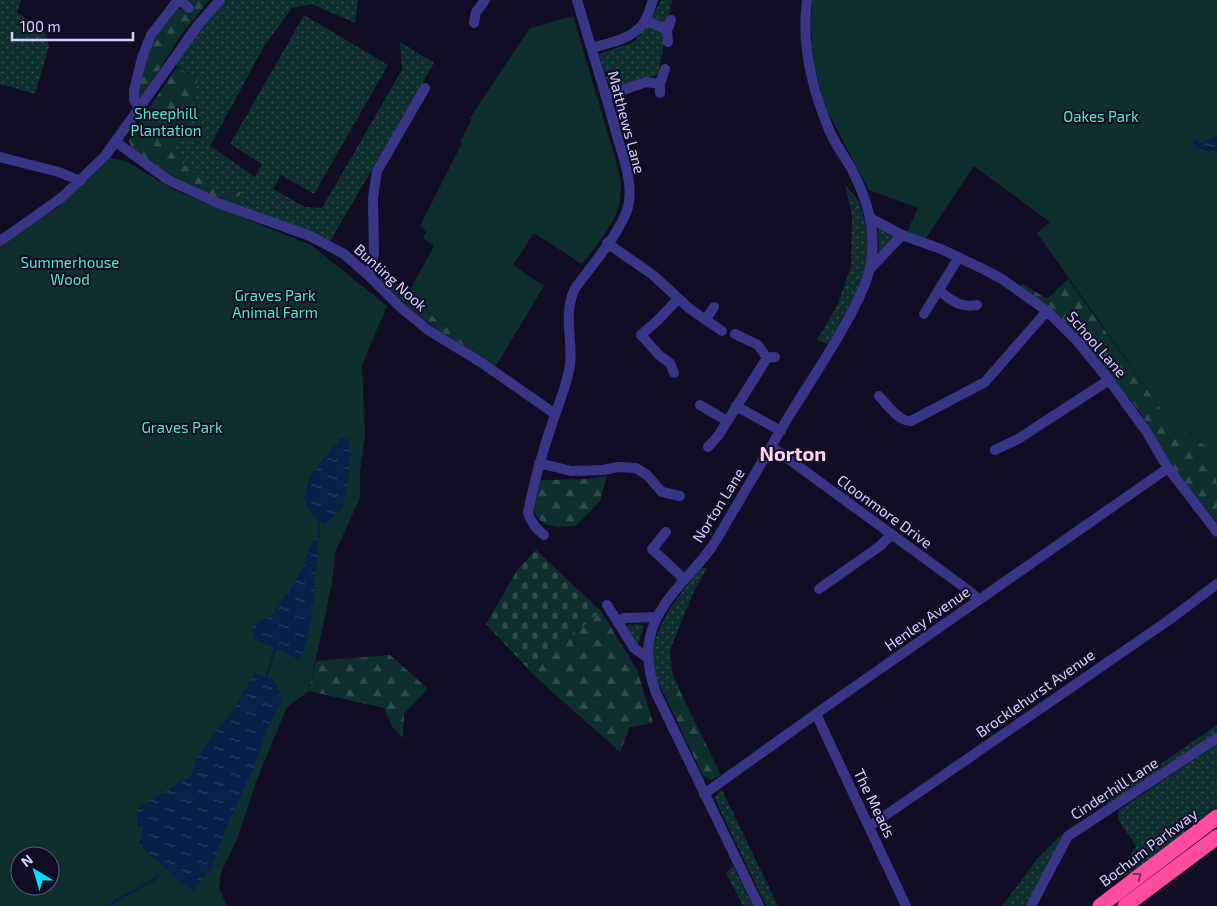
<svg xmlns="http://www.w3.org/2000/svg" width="1217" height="906" font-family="'Exo 2',sans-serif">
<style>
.grass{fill:url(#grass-dots)}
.forest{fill:url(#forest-firs)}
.cemetery{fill:url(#cemetery-stones)}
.park{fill:#0f2f2e;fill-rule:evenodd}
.water{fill:url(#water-ripples)}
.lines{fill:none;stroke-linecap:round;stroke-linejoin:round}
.stream{stroke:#082048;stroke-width:2.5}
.minor{stroke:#383587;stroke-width:10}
.highway{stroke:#ff4ca1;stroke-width:15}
.oneway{stroke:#882c63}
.labels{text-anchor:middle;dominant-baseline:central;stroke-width:4;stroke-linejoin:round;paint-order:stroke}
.park-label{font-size:15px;fill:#55e7c3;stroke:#110d25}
.street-label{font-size:15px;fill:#d6d1ff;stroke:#110d25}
.district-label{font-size:20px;font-weight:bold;fill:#ffd3ef;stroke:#110d25}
</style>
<defs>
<pattern id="grass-dots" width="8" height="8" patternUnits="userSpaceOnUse" patternTransform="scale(1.25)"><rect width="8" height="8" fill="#0f2f2e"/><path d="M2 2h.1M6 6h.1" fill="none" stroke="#314c4d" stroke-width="1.8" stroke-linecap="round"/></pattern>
<pattern id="forest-firs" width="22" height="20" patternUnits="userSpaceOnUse" patternTransform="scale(1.25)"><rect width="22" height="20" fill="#0f2f2e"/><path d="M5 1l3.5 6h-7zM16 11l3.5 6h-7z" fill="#314c4d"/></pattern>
<pattern id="cemetery-stones" width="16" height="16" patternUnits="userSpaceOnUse" patternTransform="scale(1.25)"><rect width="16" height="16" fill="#0f2f2e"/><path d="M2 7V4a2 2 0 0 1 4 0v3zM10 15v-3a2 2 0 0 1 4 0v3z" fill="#314c4d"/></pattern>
<pattern id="water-ripples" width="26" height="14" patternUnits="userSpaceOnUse" patternTransform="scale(1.25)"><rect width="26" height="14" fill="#082048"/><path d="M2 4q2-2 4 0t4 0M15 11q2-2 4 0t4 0" fill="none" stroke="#2b3f63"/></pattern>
</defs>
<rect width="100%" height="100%" fill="#110d25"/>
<!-- grass -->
<path class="grass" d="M0,0h21l-4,12 28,21 4,14 -14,47 -35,-10z
M226,0h132l-3,23 -43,-19 -20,4 -29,40 -53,98 45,31 7,-13 -32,-20 74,-129 84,50 -74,129 -33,-19 -8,14 32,18 17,1 80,-138 -2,-28 34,21 -105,180 -95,-38 7,-13 -20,1 -15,-8 -23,-21 -13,-20 14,-5 14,-61 -23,-13 26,-38z
M661,0h11l-14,75 -48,14 -11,-35 35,-12 19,-26z
M845,185l14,16 10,36v17l-11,36 -30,54 -11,-4 20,-34 14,-39 1,-52z
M878,227l19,9 -18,19z
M701,568h6l-13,23 -24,59 2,22 7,17 -15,5c-3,-6 -7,-12 -9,-18 -12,-41 23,-79 46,-108z
M638,624l6,2 -6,20 -9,-13 -1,-8z
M1217,725v9l-107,70 -3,-3z
M1217,744v64l-17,12 -11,3 -6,12 -59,45 3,-20 9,-14 -18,-26 1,-10z
M722,790l56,116h-12l-52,-109z
M1061,835l2,2 -23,45 -15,24h-23l36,-48z
M733,866l20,40h-10l-17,-33z"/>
<!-- forest -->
<path class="forest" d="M188,0h21l-29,36 -42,68c-8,-29 21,-74 38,-97l13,6 6,-8z
M177,67l21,11 -14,61 -13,5 12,20 23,20 15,9 20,-1 -7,13 -64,-27 -38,-29 -3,-8 3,-8z
M376,276l35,12 18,25 67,53 -59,-37 -27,-20z
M1068,279l103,144 38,25 8,35v39l-43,-53 -34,-57 -60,-75 -62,-49 5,-4 24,15z
M607,476l-7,25 -24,25c-17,1 -35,4 -43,-17l7,-27 2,-2 47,-1z
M601,611l36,59 16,53 -23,4 -10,25 -81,-72 -8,-8z
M390,655l38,34 -24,25 -1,24 -10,-10 -9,-20 -75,-17 7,-30z
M679,689l42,86 -10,5 -8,-4 -39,-82z"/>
<!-- cemetery -->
<path class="cemetery" d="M536,550l65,61 -70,61 -45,-48 32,-55z"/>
<!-- park -->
<path class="park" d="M812,0h405v483l-8,-35 -38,-25 -134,-190 13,-11 -76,-56 -50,75 -18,-7 12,-26 -49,-18 -43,-81 -13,-48 -2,-34z
M573,16l42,142c4,14 8,28 5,43 -4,22 -24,45 -38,63l-48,-31 -21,32 31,21 -48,80 -67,-53 -18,-25 23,-42 -11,-8 3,-6 -6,-6 42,-83 -2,-1 12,-23 -2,-1 60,-90z
M111,158l15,3 48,29 137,55 76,61 -25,59 3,69 -5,38v26l-25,55 -3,30 -23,108 -22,16 -31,75 -19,57 -16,34 -2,15 8,18h-227v-662l57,-36zM20,856h30v30h-30z"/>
<!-- water -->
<path class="water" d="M1217,133v17c-10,4 -17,-1 -25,-8l4,-3 3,4h6z
M340,438l9,1 1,30 -7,39 -18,16 -11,-7 -10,-18 6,-23z
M319,535l-7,85 -12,40 -46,-21v-14l19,-12 26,-38 13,-32z
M255,673l17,6 11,20 -15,27 -16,47 -25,52 -16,44 -19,23 -53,-47 3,-16 -5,-4v-17l54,-32 5,-17 18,-25 14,-16z"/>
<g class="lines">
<!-- stream -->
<path class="stream" d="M318,520l1,15
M266,677l9,-28
M108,906l12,-8 34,-18 4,-5"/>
<!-- minor -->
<path class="minor" d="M180,0l9,8
M645,20l22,10
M474,23l2,-11 9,-12
M668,42l-1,-12 4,-10
M592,48c16,-5 38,-8 50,-23 6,-7 8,-17 11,-25
M660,93v-9l5,-15
M606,96l40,-14 14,2
M139,108l-5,-8v-10l8,-32 9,-23 27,-35
M116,142l52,38 50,23 92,33 34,18 25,22 31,31 28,23 54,33 73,51
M0,157l59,15 21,9
M870,218l32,17 39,14 42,20 19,10 45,32 30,30 32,39 37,51 22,37 49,64
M0,241l61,-43 44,-42 93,-131 22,-25
M607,243l46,32 37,34 32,22
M870,269l32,-34
M369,276l5,-22 -1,-56 4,-27 48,-83
M939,291c14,10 20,17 38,14
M924,314l35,-57
M706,319l8,-12
M735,334l23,11 9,13
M674,373l-4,-10 -10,-7 -19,-21 17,-15 20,-21
M879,396c8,8 20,26 32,25l74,-39 62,-71
M700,405l27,16
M736,406l45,25
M708,447l10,-11 49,-78 8,-1
M772,447l196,143 11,10
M995,450l23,-11 91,-59
M539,463l32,8 32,-1 15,-3 18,1 11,7 15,17 18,4
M666,532l-14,17 32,30
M544,535c-8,-7 -14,-13 -16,-23 6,-30 14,-59 24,-88 6,-19 15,-39 18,-59 3,-27 -7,-47 4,-75 16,-23 46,-56 54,-83 6,-24 -6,-52 -12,-75 -12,-44 -26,-88 -39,-132
M819,589l61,-43 11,-11
M607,605l27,43 15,11
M619,622l5,-4 33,-1
M816,714l90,192
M704,794l123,-88 341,-238
M870,826l299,-206 48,-36
M759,906l-103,-213c-7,-19 -11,-40 -5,-60 10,-35 40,-57 60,-85 9,-13 16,-27 24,-40 17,-29 34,-58 51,-87 26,-43 60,-91 79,-137 15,-38 6,-77 -12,-112 -7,-14 -17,-26 -23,-40 -18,-42 -29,-86 -23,-132
M1031,906l37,-70 149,-98"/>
<!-- highway -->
<path class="highway" d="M1100,906l117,-89
M1125,906l92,-69"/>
</g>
<!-- one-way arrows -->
<defs><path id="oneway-chevron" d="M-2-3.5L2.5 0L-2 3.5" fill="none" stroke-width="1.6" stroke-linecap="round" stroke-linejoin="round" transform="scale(1.25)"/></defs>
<use class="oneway" href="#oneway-chevron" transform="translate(1138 876) rotate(-38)"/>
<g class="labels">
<!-- park labels -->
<g class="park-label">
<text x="166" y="113">Sheephill<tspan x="166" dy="17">Plantation</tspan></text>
<text x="1101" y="116">Oakes Park</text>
<text x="70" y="262">Summerhouse<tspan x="70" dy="17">Wood</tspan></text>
<text x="275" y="295">Graves Park<tspan x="275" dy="17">Animal Farm</tspan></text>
<text x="182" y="427">Graves Park</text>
</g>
<!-- street labels -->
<g class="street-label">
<text transform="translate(627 122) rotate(75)">Matthews Lane</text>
<text transform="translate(391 277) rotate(42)">Bunting Nook</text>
<text transform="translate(1097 344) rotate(49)">School Lane</text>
<text transform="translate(718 505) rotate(-58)">Norton Lane</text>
<text transform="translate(885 511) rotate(36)">Cloonmore Drive</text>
<text transform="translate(927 618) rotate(-35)">Henley Avenue</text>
<text transform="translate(1035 693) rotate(-35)">Brocklehurst Avenue</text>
<text transform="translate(1114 788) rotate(-33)">Cinderhill Lane</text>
<text transform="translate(875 803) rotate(64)">The Meads</text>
<text transform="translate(1148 847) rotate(-37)">Bochum Parkway</text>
</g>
<!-- district labels -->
<g class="district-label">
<text x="793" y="453">Norton</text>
</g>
</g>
<!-- north arrow -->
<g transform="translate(35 871) rotate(322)"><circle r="24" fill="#110d25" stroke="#605b7c"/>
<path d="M0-4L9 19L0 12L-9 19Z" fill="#00e1fc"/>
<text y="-8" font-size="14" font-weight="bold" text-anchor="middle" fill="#d6d1ff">N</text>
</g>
<!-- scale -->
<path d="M12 32v8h121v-8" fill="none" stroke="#d6d1ff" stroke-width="2.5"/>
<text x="20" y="32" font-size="15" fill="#d6d1ff" stroke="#110d25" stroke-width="4" paint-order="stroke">100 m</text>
</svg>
